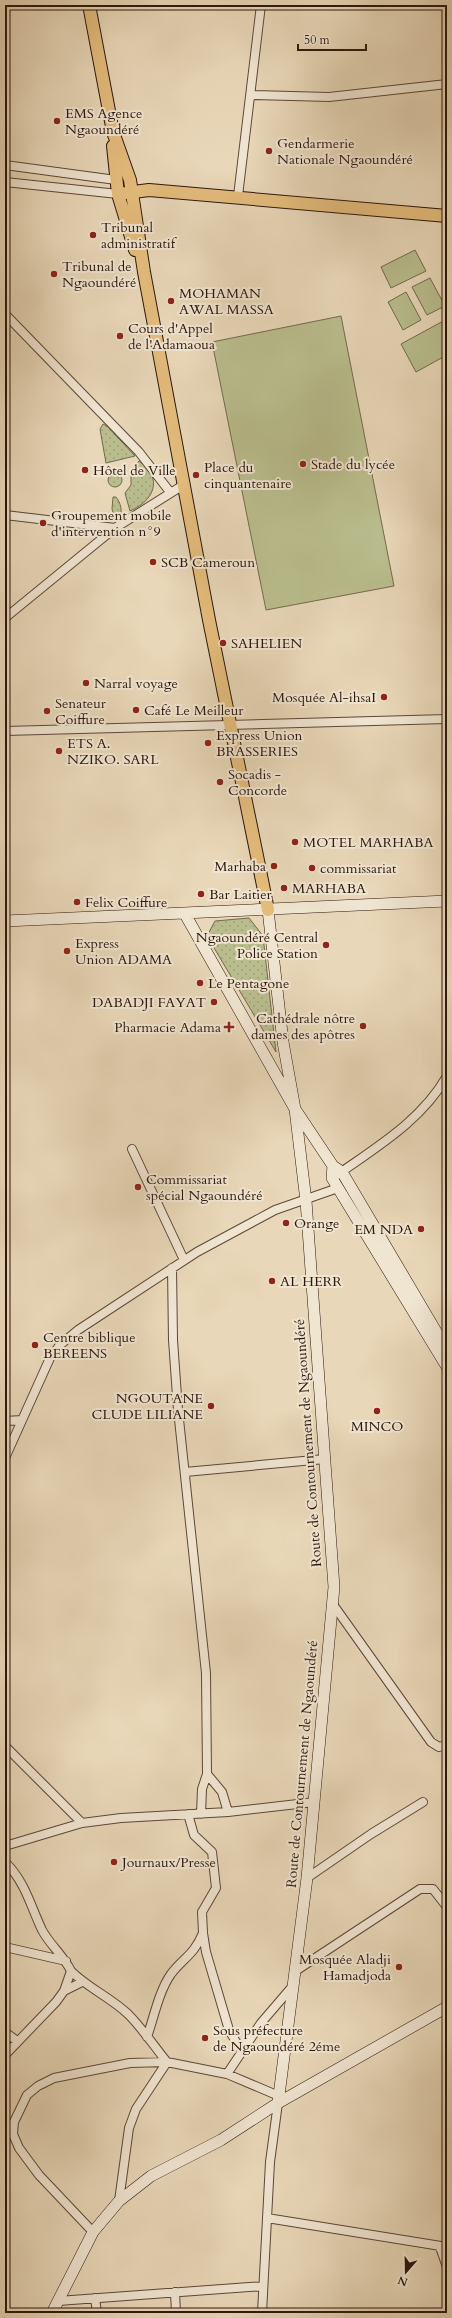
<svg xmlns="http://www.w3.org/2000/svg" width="452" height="2318" font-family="Cardo,serif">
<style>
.grass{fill:url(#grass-dots);stroke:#736a4d}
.pitch{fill:#b9bd8d;stroke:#736a4d}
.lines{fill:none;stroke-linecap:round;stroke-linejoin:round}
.street-casing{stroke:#5c4738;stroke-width:10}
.secondary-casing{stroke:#2d170d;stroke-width:12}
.primary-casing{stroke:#2d170d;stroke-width:14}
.street{stroke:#f0e5d1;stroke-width:8}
.secondary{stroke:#f0e5d1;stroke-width:11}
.primary{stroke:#e4bc7c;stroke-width:12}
.poi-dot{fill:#8f2418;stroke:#f0e5d1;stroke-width:1.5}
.labels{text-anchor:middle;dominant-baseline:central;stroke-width:4;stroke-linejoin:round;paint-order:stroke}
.poi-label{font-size:14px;fill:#2d170d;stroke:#f0e5d1;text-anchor:start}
.street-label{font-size:14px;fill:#2d170d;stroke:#f0e5d1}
</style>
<defs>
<pattern id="grass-dots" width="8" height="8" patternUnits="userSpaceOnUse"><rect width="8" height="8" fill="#b9bd8d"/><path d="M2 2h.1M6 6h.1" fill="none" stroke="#9fa278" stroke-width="1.8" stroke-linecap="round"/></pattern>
</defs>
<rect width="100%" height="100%" fill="#e8d7b8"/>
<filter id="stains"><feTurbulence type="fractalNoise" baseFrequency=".005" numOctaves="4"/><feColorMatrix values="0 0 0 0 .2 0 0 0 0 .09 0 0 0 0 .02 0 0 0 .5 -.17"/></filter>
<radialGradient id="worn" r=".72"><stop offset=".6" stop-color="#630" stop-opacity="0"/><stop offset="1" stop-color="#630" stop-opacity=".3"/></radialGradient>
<!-- grass -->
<path class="grass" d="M103,424l4,2 28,30 -29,7 -6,-34z
M139,461c25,17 15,40 -9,50l-5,-18 6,-8v-15z
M108 480a7 7 0 1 1 14 0a7 7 0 1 1-14 0Z
M113,497h3c5,6 7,15 3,23l-4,-1 -3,-10z
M249,918l14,18 13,116 -69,-116 8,-15z"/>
<!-- pitch -->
<path class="pitch" d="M415,250l11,21 -35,17 -10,-21z
M430,278l15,28 -18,9 -15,-28z
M406,292l15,28 -18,10 -15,-28z
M341,316l53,270 -128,24 -54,-268z
M447,319v36l-31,17 -15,-28z"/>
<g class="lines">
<defs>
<path id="street" d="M251,95l78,2 118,-13
M5,165l111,15
M5,182l113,12
M238,196l23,-191
M5,314l134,138 31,40
M5,515l110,13
M5,618l110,-90 70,-44
M5,731l442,-12
M132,1149l52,111
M337,1175c41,-29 85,-55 110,-99
M172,1268l1,72 5,70 28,263 1,101 -5,15 -1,25
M5,1421l17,-1
M5,1458l45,-100 10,-13 18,-15 119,-78 78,-42 63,-22
M185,1472l140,-13
M332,1603l99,139 8,5 8,-2
M5,1746l77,77
M207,1774l15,18 6,20
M188,1814l6,21 18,17 4,36 -14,24 1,21 3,19 23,78 13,22
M5,1846l77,-23 39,-5 107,-6 87,-10
M5,1862c20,19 26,45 37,68 8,15 21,25 29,41l-7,20 -8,11 -51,53
M307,1878l64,-44 52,-32
M5,1947l61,14
M71,1971c17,17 39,26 57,43 14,14 26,32 39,48
M294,1972l126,-83h13l14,18
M64,1991l18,-9
M5,2032l12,9
M147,2037c7,-20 12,-46 24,-63 12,-16 23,-19 32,-41
M227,2074l34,-51 30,-35
M119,2201l10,-73 7,-19 31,-47
M267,2218l180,29
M93,2232l-54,-57 -20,-27 -6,-14 1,-12 13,-27 11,-9 16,-8 76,-15 37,-1 60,12 52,22
M440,2247l7,20
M175,2292l1,21
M95,2298l2,15
M58,2301l205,-15
M262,2313l8,-151 8,-59"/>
<path id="secondary" d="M185,914l110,195 38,57 9,6 105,178
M5,921l442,-20
M333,1166l-1,12 6,10 109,179
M278,2103l169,-96
M52,2313l41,-81 26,-31 32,-25 70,-36 57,-37 29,-225 27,-291 -28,-386 -11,-92 -12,-67 -15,-132"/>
<path id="primary" d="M89,5l24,127 17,48 14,92 65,348 59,290
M113,146l5,48 17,56
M118,194l31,-4 298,26"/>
</defs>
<!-- street casing -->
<use href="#street" class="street-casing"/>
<!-- secondary casing -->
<use href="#secondary" class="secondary-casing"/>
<!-- primary casing -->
<use href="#primary" class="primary-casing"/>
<!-- street -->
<use href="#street" class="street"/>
<!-- secondary -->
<use href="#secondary" class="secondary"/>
<!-- primary -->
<use href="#primary" class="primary"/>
</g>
<!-- markers -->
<g class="poi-dot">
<circle cx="57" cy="121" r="4"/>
<circle cx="269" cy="151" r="4"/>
<circle cx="93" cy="235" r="4"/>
<circle cx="54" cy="274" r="4"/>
<circle cx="171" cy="301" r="4"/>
<circle cx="120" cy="336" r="4"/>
<circle cx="303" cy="464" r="4"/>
<circle cx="85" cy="470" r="4"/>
<circle cx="196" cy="475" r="4"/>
<circle cx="43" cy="523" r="4"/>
<circle cx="153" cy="562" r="4"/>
<circle cx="223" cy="643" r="4"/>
<circle cx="86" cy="683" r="4"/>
<circle cx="384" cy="697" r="4"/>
<circle cx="136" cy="710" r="4"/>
<circle cx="47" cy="711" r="4"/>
<circle cx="208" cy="743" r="4"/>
<circle cx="59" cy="751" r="4"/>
<circle cx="220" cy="782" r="4"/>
<circle cx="295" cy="842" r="4"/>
<circle cx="274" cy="866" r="4"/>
<circle cx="312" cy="868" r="4"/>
<circle cx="284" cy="888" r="4"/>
<circle cx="201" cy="894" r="4"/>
<circle cx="77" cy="902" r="4"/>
<circle cx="326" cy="945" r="4"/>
<circle cx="67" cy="951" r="4"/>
<circle cx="200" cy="983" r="4"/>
<circle cx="214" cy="1002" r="4"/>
<circle cx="363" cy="1026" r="4"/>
<path d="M227 1021h4v4h4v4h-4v4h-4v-4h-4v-4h4z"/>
<circle cx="138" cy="1187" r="4"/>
<circle cx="286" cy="1223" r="4"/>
<circle cx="421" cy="1229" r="4"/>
<circle cx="272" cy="1281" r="4"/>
<circle cx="35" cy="1345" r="4"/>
<circle cx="211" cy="1406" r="4"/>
<circle cx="377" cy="1411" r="4"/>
<circle cx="114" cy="1862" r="4"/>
<circle cx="399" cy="1967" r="4"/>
<circle cx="205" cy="2038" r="4"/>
</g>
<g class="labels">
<!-- poi labels -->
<g class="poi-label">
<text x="65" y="113">EMS Agence<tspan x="65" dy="16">Ngaoundéré</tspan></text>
<text x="277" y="143">Gendarmerie<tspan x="277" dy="16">Nationale Ngaoundéré</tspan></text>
<text x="101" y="227">Tribunal<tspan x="101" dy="16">administratif</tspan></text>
<text x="62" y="266">Tribunal de<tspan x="62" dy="16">Ngaoundéré</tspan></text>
<text x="179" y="293">MOHAMAN<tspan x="179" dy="16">AWAL MASSA</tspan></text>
<text x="128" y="328">Cours d'Appel<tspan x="128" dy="16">de l'Adamaoua</tspan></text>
<text x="311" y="464">Stade du lycée</text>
<text x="204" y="467">Place du<tspan x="204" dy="16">cinquantenaire</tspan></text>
<text x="93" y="470">Hôtel de Ville</text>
<text x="51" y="515">Groupement mobile<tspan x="51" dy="16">d'intervention n°9</tspan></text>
<text x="161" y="562">SCB Cameroun</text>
<text x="231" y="643">SAHELIEN</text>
<text x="94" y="683">Narral voyage</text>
<text x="376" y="697" text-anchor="end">Mosquée Al-ihsaI</text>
<text x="55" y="703">Senateur<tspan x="55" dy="16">Coiffure</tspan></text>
<text x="144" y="710">Café Le Meilleur</text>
<text x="216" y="735">Express Union<tspan x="216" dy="16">BRASSERIES</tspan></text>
<text x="67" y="743">ETS A.<tspan x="67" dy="16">NZIKO. SARL</tspan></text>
<text x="228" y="774">Socadis -<tspan x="228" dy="16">Concorde</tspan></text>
<text x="303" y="842">MOTEL MARHABA</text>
<text x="266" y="866" text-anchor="end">Marhaba</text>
<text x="320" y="868">commissariat</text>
<text x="292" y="888">MARHABA</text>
<text x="209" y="894">Bar Laitier</text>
<text x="85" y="902">Felix Coiffure</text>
<text x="318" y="937" text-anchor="end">Ngaoundéré Central<tspan x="318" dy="16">Police Station</tspan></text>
<text x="75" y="943">Express<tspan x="75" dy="16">Union ADAMA</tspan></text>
<text x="208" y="983">Le Pentagone</text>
<text x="206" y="1002" text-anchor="end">DABADJI FAYAT</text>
<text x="355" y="1018" text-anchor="end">Cathédrale nôtre<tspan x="355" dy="16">dames des apôtres</tspan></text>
<text x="221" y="1027" text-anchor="end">Pharmacie Adama</text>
<text x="146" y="1179">Commissariat<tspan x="146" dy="16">spécial Ngaoundéré</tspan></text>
<text x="294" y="1223">Orange</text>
<text x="413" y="1229" text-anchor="end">EM NDA</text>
<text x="280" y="1281">AL HERR</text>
<text x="43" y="1337">Centre biblique<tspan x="43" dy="16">BEREENS</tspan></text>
<text x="203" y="1398" text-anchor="end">NGOUTANE<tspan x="203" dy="16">CLUDE LILIANE</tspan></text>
<text x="377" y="1426" text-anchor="middle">MINCO</text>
<text x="122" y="1862">Journaux/Presse</text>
<text x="391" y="1959" text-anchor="end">Mosquée Aladji<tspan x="391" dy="16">Hamadjoda</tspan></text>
<text x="213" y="2030">Sous préfecture<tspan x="213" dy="16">de Ngaoundéré 2éme</tspan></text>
</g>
<!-- street labels -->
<g class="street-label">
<text transform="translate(308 1443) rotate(-94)">Route de Contournement de Ngaoundéré</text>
<text transform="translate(302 1764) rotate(-85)">Route de Contournement de Ngaoundéré</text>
</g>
</g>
<!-- margin -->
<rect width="452" height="2318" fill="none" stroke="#e8d7b8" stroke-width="20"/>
<rect x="6" y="6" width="440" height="2306" fill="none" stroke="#2d170d" stroke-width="2"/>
<rect x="10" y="10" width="432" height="2298" fill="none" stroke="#2d170d"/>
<!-- north arrow -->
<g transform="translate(406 2272) rotate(200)" stroke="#f0e5d1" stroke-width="3" paint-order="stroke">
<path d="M0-3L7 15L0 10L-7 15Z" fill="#2d170d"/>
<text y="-6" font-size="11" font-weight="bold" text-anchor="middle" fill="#2d170d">N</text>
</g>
<!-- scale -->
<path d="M298 44v6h68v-6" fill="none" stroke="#2d170d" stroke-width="2"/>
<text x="304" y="44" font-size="12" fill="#2d170d" stroke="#f0e5d1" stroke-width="3" paint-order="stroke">50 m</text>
<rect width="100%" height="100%" filter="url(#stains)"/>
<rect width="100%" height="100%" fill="url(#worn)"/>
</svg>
